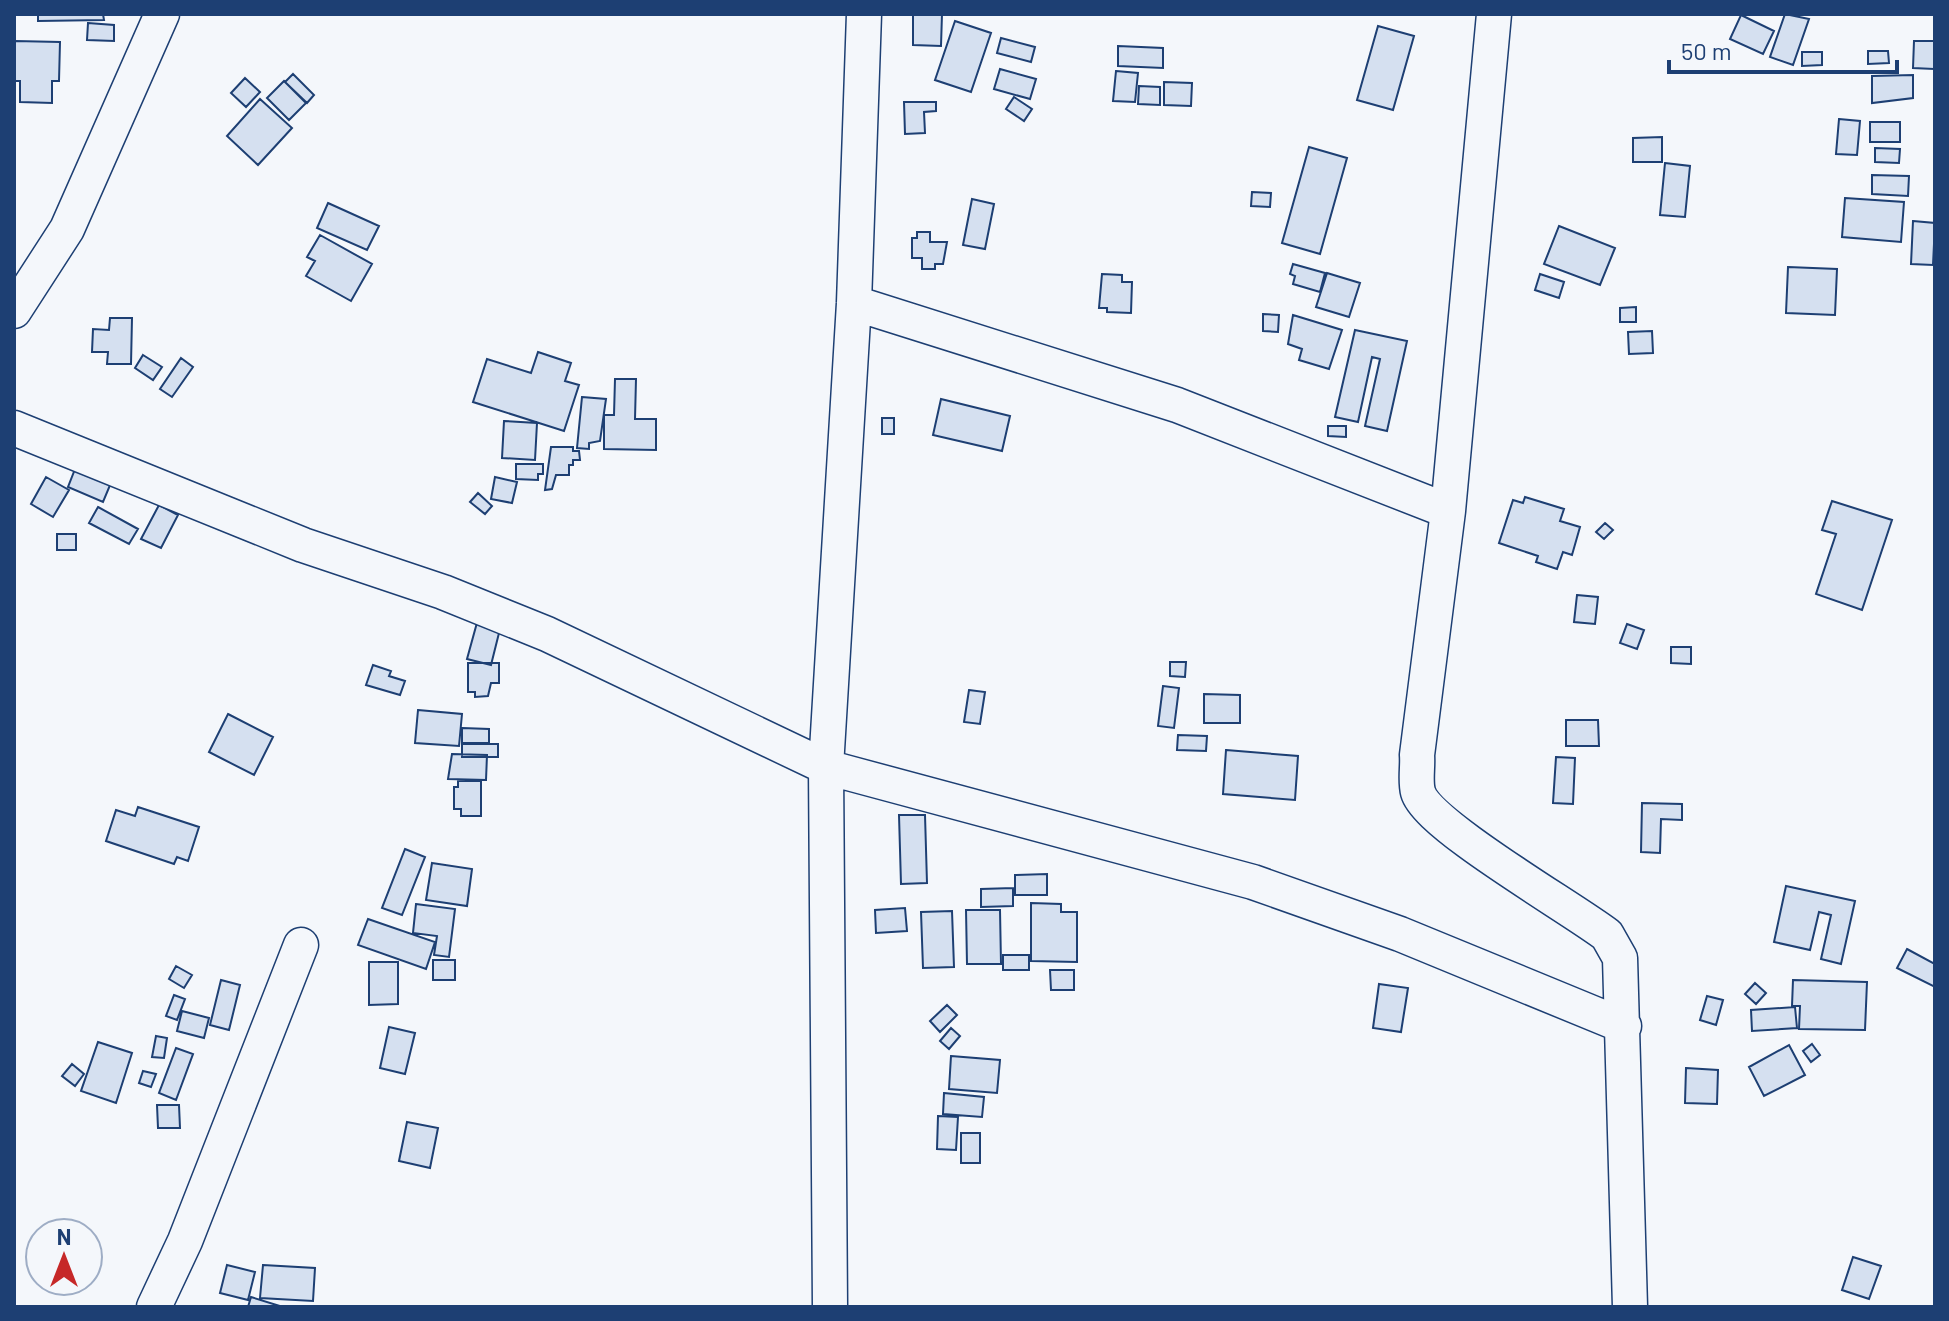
<svg xmlns="http://www.w3.org/2000/svg" width="1949" height="1321" font-family="Barlow,sans-serif">
<style>
.building{fill:#d5e0f0;stroke:#1d3f73;stroke-width:2}
.lines{fill:none;stroke-linecap:round;stroke-linejoin:round}
.minor-casing{stroke:#1d3f73;stroke-width:37}
.minor{stroke:#f4f7fb;stroke-width:34}
</style>
<rect width="100%" height="100%" fill="#f4f7fb"/>
<!-- building -->
<path class="building" d="M38,14h65l1,6 -66,1z
M913,14h29l-1,32 -28,-1z
M1785,14l24,5 -16,46 -23,-8z
M1741,15l33,16 -11,23 -33,-15z
M955,21l36,12 -20,59 -36,-12z
M88,23l26,2v16l-27,-1z
M1378,26l36,10 -21,74 -36,-10z
M1001,38l34,9 -4,15 -34,-9z
M15,41l45,1 -1,39h-7v22l-32,-1v-21h-6z
M1914,41h21l-1,28 -21,-1z
M1118,46l45,2v20l-45,-2z
M1868,51h20l1,12 -21,1z
M1802,52h20v13l-20,1z
M1000,69l36,10 -6,20 -36,-10z
M1116,71l22,2 -3,29 -22,-1z
M293,74l21,21 -7,8 -22,-21z
M1913,75v23l-41,5v-27z
M245,78l15,14 -14,15 -15,-14z
M284,81l22,22 -17,17 -22,-22z
M1164,82l28,1 -1,23 -27,-1z
M1139,86l21,1v18l-22,-1z
M1014,97l18,12 -8,12 -18,-12z
M260,99l32,29 -34,37 -31,-29z
M904,102h32v9l-12,1 1,21 -20,1z
M1839,119l21,2 -3,34 -21,-1z
M1870,122h30v20h-30z
M1662,137v25h-29v-24z
M1309,147l38,11 -27,96 -38,-11z
M1875,148l25,1 -1,14 -24,-1z
M1665,163l25,3 -5,51 -25,-2z
M1872,175l37,1 -1,20 -36,-2z
M1252,192l19,1 -1,14 -19,-1z
M1845,198l59,4 -3,40 -59,-5z
M972,199l22,5 -9,45 -22,-4z
M328,203l51,23 -12,24 -50,-22z
M1913,221l22,2 -2,42 -22,-1z
M1559,226l56,22 -15,37 -56,-21z
M917,232h13v10h17l-4,22h-8v5h-13v-11h-10v-20h5z
M320,235l52,29 -21,37 -45,-25 9,-15 -8,-4z
M1293,264l32,9 -5,19 -27,-8 2,-8 -5,-2z
M1788,267l49,2 -2,46 -49,-2z
M1327,273l33,10 -11,34 -33,-10z
M1102,274l20,1v7h10l-1,31 -24,-1v-4h-8z
M1540,274l24,8 -5,16 -24,-8z
M1636,307v15h-16v-14z
M1263,314l16,1 -1,17 -15,-1z
M1293,315l49,15 -13,39 -30,-9 3,-11 -14,-5z
M110,318h22l-1,46h-24l1,-12h-16l1,-23 16,1z
M1355,330l52,11 -20,90 -22,-5 15,-67 -8,-2 -14,65 -23,-5z
M1652,331l1,22 -24,1 -1,-22z
M538,352l33,11 -6,18 14,4 -15,46 -91,-29 14,-43 44,14z
M143,355l19,12 -9,13 -18,-12z
M181,358l12,9 -21,30 -12,-8z
M615,379h21l-1,40h21v31l-52,-1v-34h10z
M582,397l24,2 -6,42 -11,2v6l-12,-1z
M941,399l69,17 -8,35 -69,-16z
M882,418h12v16h-12z
M504,421l33,2 -2,37 -33,-2z
M1328,426h18v11l-18,-1z
M551,447h22v4h6l1,9h-7v5h-4v10h-13l-4,14 -7,1z
M77,464l36,14 -10,24 -35,-15z
M516,464h27v10h-5v6l-22,-1z
M46,477l23,13 -16,27 -22,-13z
M495,477l22,5 -5,21 -21,-4z
M478,493l14,13 -7,8 -15,-12z
M1525,497l39,12 -4,12 20,6 -8,28 -9,-3 -6,17 -21,-7 2,-6 -39,-13 14,-43 10,3z
M1832,501l60,19 -30,90 -46,-16 20,-60 -14,-4z
M159,505l19,10 -17,33 -20,-9z
M98,507l40,22 -9,15 -40,-21z
M1605,523l8,7 -9,9 -8,-7z
M57,534h19v16h-19z
M1577,595l21,2 -3,27 -21,-2z
M478,619l23,6 -10,40 -24,-6z
M1627,624l17,6 -7,19 -17,-6z
M1671,647h20v17l-20,-1z
M1170,662h16l-1,15 -15,-1z
M468,663h31v20h-8l-3,13 -13,1v-5h-7z
M373,665l18,6 -2,5 16,5 -5,14 -34,-10z
M1163,686l16,2 -5,40 -16,-2z
M969,690l16,2 -5,32 -16,-2z
M1204,694l36,1v28h-36z
M418,710l44,4 -3,32 -44,-3z
M228,714l45,23 -19,38 -45,-23z
M1566,720h32l1,26h-33z
M462,728l27,1v14h-27z
M1178,735l29,1 -1,15 -29,-1z
M462,744h36v13h-36z
M1226,750l72,6 -3,44 -72,-6z
M452,754l35,1 -1,25 -38,-1z
M1556,757l19,1 -2,46 -20,-1z
M458,781h23v35h-20v-7h-7v-22h4z
M1642,803l40,1v16l-21,-1 -1,34 -19,-1z
M138,807l61,20 -11,34 -11,-4 -3,7 -68,-23 10,-31 19,6z
M899,815h26l2,68 -26,1z
M405,849l20,8 -23,58 -20,-7z
M432,863l40,6 -5,37 -41,-6z
M1047,874v21h-32v-20z
M1786,886l69,15 -14,63 -20,-5 10,-44 -12,-3 -9,38 -36,-8z
M1013,888v18l-32,1v-18z
M1031,903l30,1v8h16v50l-46,-1z
M416,904l39,5 -6,48 -15,-2 3,-19 -24,-3z
M905,908l2,23 -31,2 -1,-23z
M966,910h34l1,54h-34z
M952,911l2,56 -31,1 -2,-56z
M368,919l67,23 -9,27 -68,-24z
M1907,949l28,15v23l-38,-19z
M1003,955h26v15h-26z
M433,960h22v20h-22z
M369,962h29v42l-29,1z
M176,966l16,9 -8,13 -15,-9z
M1050,970h24v20h-23z
M221,980l19,5 -11,45 -19,-5z
M1793,980l74,2 -2,48 -66,-1 1,-23h-8z
M1755,983l11,10 -10,11 -11,-10z
M1379,984l29,4 -7,44 -28,-4z
M174,995l11,4 -8,21 -11,-4z
M1707,996l16,4 -7,25 -16,-5z
M947,1005l10,10 -17,17 -10,-11z
M1795,1007l2,21 -45,3 -1,-21z
M182,1011l27,7 -5,20 -27,-7z
M389,1027l26,6 -10,41 -25,-6z
M951,1028l9,8 -11,13 -9,-8z
M156,1036l11,2 -3,20 -12,-1z
M98,1042l34,11 -16,50 -35,-12z
M1812,1044l8,11 -9,7 -8,-11z
M1789,1045l16,30 -41,21 -15,-29z
M176,1048l17,6 -17,46 -17,-7z
M951,1056l49,4 -3,33 -48,-4z
M72,1064l12,10 -9,12 -13,-10z
M1686,1068l32,2 -1,34 -32,-1z
M143,1071l13,3 -5,13 -12,-4z
M944,1093l40,4 -2,20 -39,-3z
M157,1105h22l1,23h-22z
M938,1116l20,1 -2,33 -19,-1z
M407,1122l31,6 -8,40 -31,-7z
M961,1133h19v30h-19z
M1853,1257l28,9 -12,33 -27,-9z
M227,1265l28,7 -7,28 -28,-7z
M263,1265l52,3 -2,33 -53,-3z
M251,1297l32,10h-35z"/>
<g class="lines">
<defs>
<path id="minor" d="M1494,14l-46,497 -31,244c1,11 -2,26 1,37 9,33 154,116 189,143l13,23 10,349
M854,303l323,102 271,106
M14,311l53,-82 95,-215
M14,428l289,117 140,47 104,42 279,133 427,115 147,52 224,92
M154,1307l31,-66 116,-296
M830,1307l-4,-540 28,-464 10,-289"/>
</defs>
<!-- minor casing -->
<use href="#minor" class="minor-casing"/>
<!-- minor -->
<use href="#minor" class="minor"/>
</g>
<!-- border -->
<rect width="1949" height="1321" fill="none" stroke="#1d3f73" stroke-width="32"/>
<!-- north arrow -->
<g transform="translate(64 1257)"><circle r="38" fill="#f4f7fb" stroke="#9eadc5" stroke-width="2"/>
<path d="M0-6L14 30L0 20L-14 30Z" fill="#c62828"/>
<text y="-12" font-size="22" font-weight="bold" text-anchor="middle" fill="#1d3f73">N</text>
</g>
<!-- scale -->
<path d="M1669 60v12h228v-12" fill="none" stroke="#1d3f73" stroke-width="4"/>
<text x="1681" y="60" font-size="24" fill="#1d3f73" stroke="#f4f7fb" stroke-width="6" paint-order="stroke">50 m</text>
</svg>
